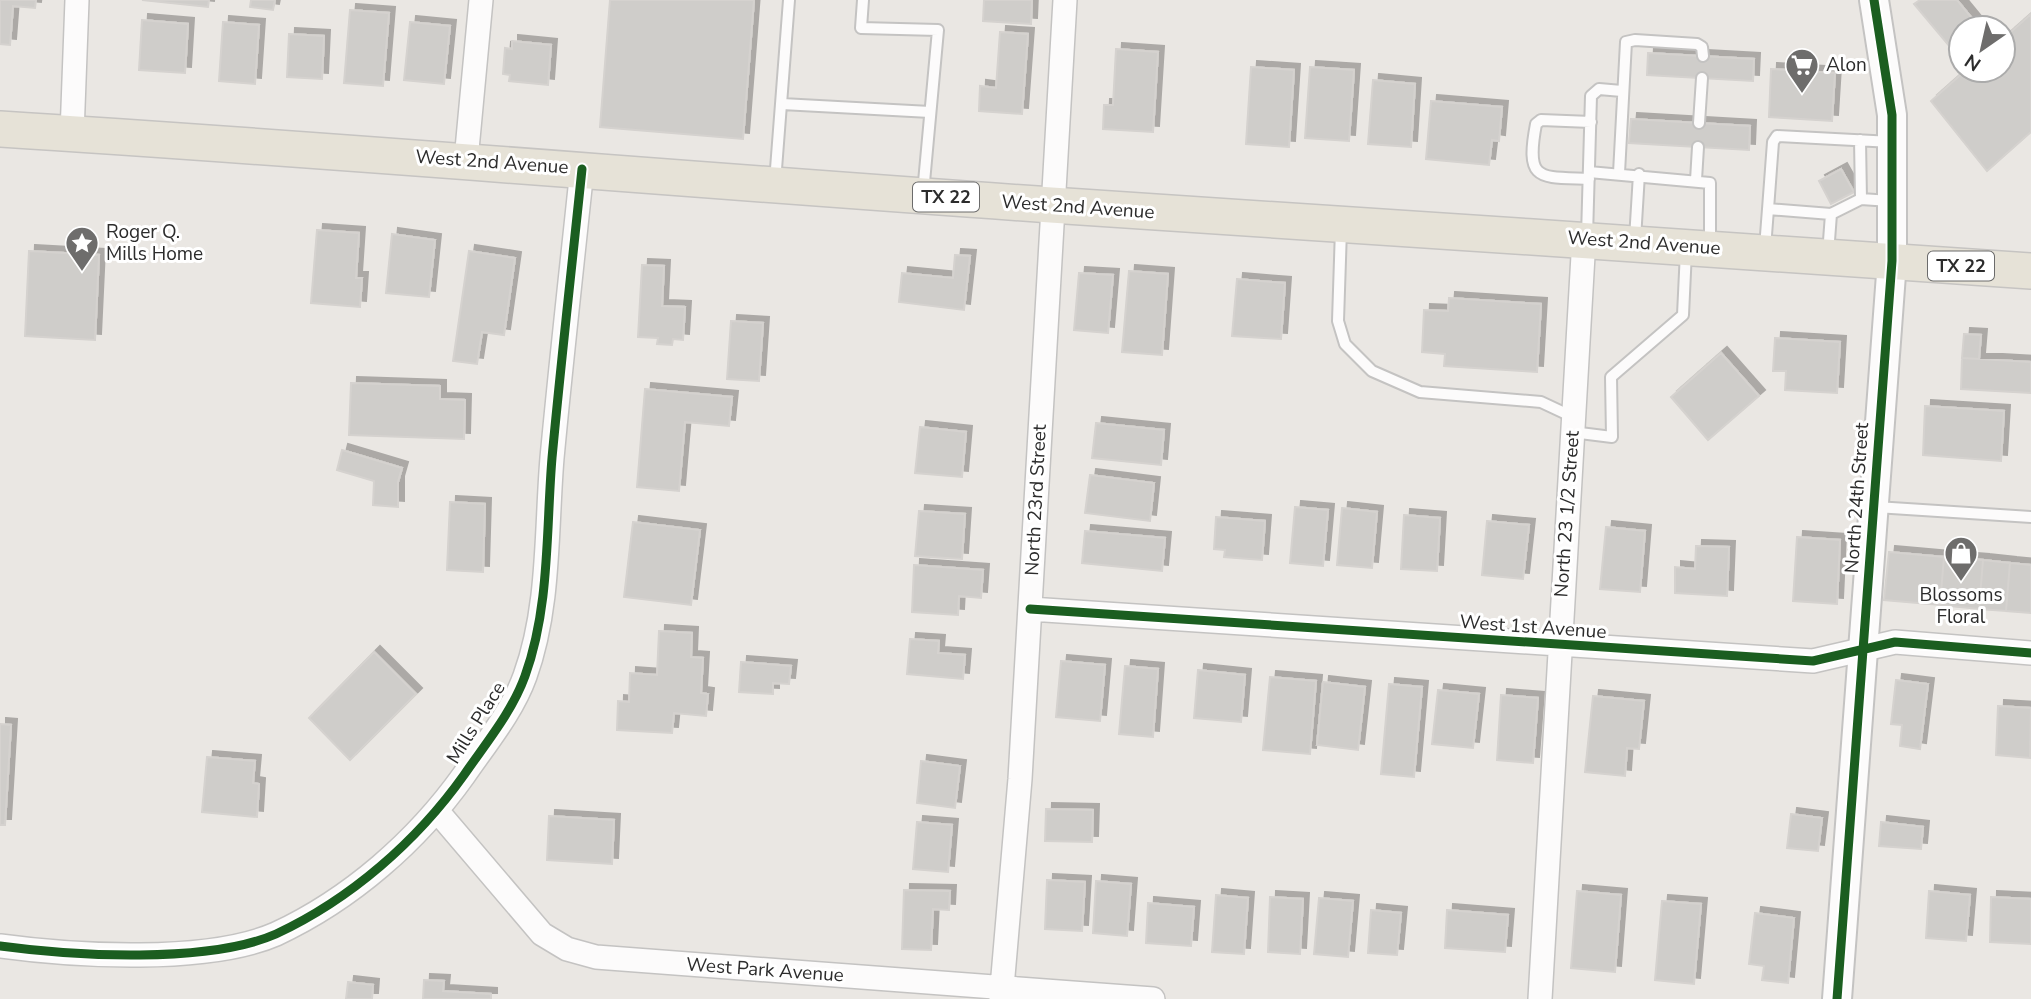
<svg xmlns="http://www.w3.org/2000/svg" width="2031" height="999" font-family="'Nunito Sans',sans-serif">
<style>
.building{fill:#cfcdca;stroke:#d5d2cf;stroke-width:2;filter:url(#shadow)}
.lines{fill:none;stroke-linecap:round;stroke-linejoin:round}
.service-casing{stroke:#c4c3c2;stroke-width:14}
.minor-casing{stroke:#c4c3c2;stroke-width:26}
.tertiary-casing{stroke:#c4c3c2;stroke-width:32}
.primary-casing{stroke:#c6c4c2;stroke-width:38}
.service{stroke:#fcfbfb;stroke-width:10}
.minor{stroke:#fcfbfb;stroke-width:23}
.tertiary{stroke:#fcfbfb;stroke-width:28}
.primary{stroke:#e6e2d7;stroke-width:35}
.cycleway-casing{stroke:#fff;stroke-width:13}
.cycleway{stroke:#1b5e20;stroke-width:9}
.labels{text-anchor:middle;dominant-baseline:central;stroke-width:6;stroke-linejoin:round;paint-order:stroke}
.shield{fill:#fff;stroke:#6b6b6b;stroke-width:2}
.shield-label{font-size:18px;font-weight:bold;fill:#2c2c2c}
.poi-label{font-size:19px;fill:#2c2c2c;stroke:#fff;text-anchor:start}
.street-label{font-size:19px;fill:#2c2c2c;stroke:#fff}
</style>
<defs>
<filter id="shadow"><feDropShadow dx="6" dy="-6" stdDeviation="0" flood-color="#0004"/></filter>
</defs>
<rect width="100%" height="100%" fill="#eae7e3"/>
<!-- building -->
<path class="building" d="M0,0h36l-1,8 -22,-2 -3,39 -10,-1z
M142,0h67l-1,7z
M251,0h24l-2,10 -23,-3z
M610,0h144l-11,139 -143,-12z
M984,0h48l-1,24 -48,-3z
M1920,0h37l23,28h-19v32l-47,-56z
M350,10l39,3 -6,73 -39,-3z
M2031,14v118l-44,39 -56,-70 35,-31h37v-31z
M142,20l46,4 -3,49 -46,-3z
M223,22l36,3 -4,59 -36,-3z
M410,22l40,4 -6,58 -40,-4z
M1000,32l28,2 -6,80 -43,-3 1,-25 16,2z
M289,34l35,2 -2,43 -35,-2z
M512,41l39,4 -3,40 -39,-4 1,-6 -7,-1 2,-26 7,1z
M1116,49l42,3 -5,80 -50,-3 1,-24h9z
M1648,53l106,6 -1,22 -106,-6z
M1251,67l43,3 -5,77 -43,-3z
M1310,67l44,3 -5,71 -44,-3z
M1771,69l64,4 -3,48 -63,-4z
M1373,80l42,4 -4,63 -43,-3z
M1431,101l71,6 -3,34 -7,-1 -3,25 -63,-6z
M1631,119l119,7 -1,24 -120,-7z
M1841,169l13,23 -23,12 -12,-23z
M317,230l42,3 -3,45h6l-2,29 -49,-4z
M392,234l43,6 -6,57 -43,-4z
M29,251l70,4 -4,85 -70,-4z
M469,251l46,7 -11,77 -22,-3 -5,32 -24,-3z
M955,255l15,1 -6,54 -65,-8 3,-29 51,5z
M642,265l22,1 -2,40 23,1 -2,33 -10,-1 -1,6 -15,-1 1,-6 -20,-1z
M1129,271l39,3 -6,81 -40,-3z
M1079,273l34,2 -5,58 -34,-3z
M1237,279l48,4 -4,56 -49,-3z
M1449,298l92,6 -4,68 -93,-6 1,-12 -23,-2 2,-42 24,1z
M731,321l32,2 -4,58 -32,-2z
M1964,334l17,1 -2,24 -17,-1z
M1775,338l65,4 -3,51 -52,-3 1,-19h-13z
M1721,353l38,43 -51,44 -37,-43z
M1962,358l69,4v31l-70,-4z
M351,383l89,3v13l25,1 -1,39 -115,-4z
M645,389l87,8 -3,29 -44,-4 -6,69 -42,-4z
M1925,406l79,5 -3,50 -78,-6z
M1096,423l68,7 -3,35 -69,-7z
M920,427l46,5 -4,45 -47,-4z
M342,450l60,18 -4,14v25l-25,-2 1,-24 -37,-11z
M1090,475l64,8 -4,38 -65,-8z
M450,502l35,2 -2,68 -36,-2z
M1295,507l33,3 -5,56 -33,-3z
M1342,508l35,4 -5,56 -35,-3z
M919,511l46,3 -3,45 -47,-3z
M1404,515l36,3 -3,53 -36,-2z
M1216,517l49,4 -3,39 -38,-3 1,-7 -11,-1z
M1487,521l42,4 -6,54 -41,-4z
M633,522l67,8 -9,75 -67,-8z
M1606,527l39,4 -5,61 -40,-3z
M1085,531l80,7 -3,33 -80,-8z
M1797,537l43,3 -3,64 -44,-3z
M1696,546l33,1 -2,49 -52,-3v-26l20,2z
M1889,552l55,5 -4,48 -56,-5z
M1944,557l39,3 -4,49 -39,-4z
M1983,560l27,3 -4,48 -27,-2z
M2010,563l21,2v48l-25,-2z
M914,565l69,5 -2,28 -22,-2 -1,19 -46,-3z
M659,631l33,2 -1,24 12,1 -2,35 7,1 -2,22 -32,-3 -2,20 -55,-3 1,-29 11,1 1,-29 27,2z
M910,639l29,2 -1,12 27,2 -2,24 -56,-5z
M374,652l42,42 -66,66 -41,-42z
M1061,661l44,4 -5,56 -44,-4z
M741,662l50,4 -2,18 -16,-1v11l-34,-2z
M1125,666l33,3 -5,68 -34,-3z
M1198,670l47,5 -4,47 -47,-4z
M1270,677l46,4 -6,73 -47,-4z
M1896,680l32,4 -8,65 -20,-3 2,-21 -11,-1z
M1323,682l42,5 -7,63 -41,-5z
M1389,684l33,3 -8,90 -33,-3z
M1438,690l41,4 -6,54 -41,-4z
M1501,695l37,3 -5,65 -36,-3z
M1593,696l51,5 -5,48 -12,-1 -2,28 -40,-4z
M1998,706l33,2 -1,50 -34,-3z
M0,724l11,1 -6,100h-5z
M207,757l48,4 -2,22 6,1 -2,33 -55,-5z
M921,761l39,5 -5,42 -38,-5z
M1046,809l47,1 -1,32 -47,-1z
M1791,814l31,4 -4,33 -31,-3z
M549,816l65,4 -2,44 -65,-4z
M917,822l35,3 -4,47 -35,-3z
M1881,822l42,5 -2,22 -42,-3z
M1047,880l38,2 -3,49 -37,-2z
M1096,881l35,3 -4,52 -34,-3z
M904,890l46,1 -1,19 -16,-1 -2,41 -29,-1z
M1577,891l44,4 -6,77 -44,-4z
M1929,891l41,4 -4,46 -40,-3z
M1216,895l32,3 -4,56 -32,-2z
M1270,897l33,2 -3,55 -32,-2z
M1991,897l40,2v45l-41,-2z
M1319,898l34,3 -5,56 -34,-3z
M1662,901l39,3 -7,80 -39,-4z
M1148,903l46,4 -3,39 -45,-3z
M1371,910l30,3 -4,42 -29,-2z
M1447,910l61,5 -3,37 -60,-4z
M1755,913l39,5 -6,65 -26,-3 2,-14 -15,-2z
M424,980l20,1 -1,10 48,3v5h-68z
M348,982l25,3 -1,14h-26z"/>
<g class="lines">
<defs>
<path id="service" d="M863,0l-2,28 77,2 -15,163
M782,104l148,8
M1699,123l3,-45
M1860,140l1,59
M1589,172l121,11v62
M1619,173l7,-131 9,-2 62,4 5,3 1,9
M1589,179c-50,-2 -64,3 -53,-55l5,-4 50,2
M1696,180l2,-33
M775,182l14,-182
M1768,209l5,-67 4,-6 115,6
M1341,229l-3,92 7,23 27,27 48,21 121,10 32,15
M1587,236l4,-140 8,-7 23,2
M1635,239l4,-65
M1765,248l3,-39 63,5
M1828,254l3,-40 30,-15 29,2
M1572,432l40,5 -1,-60 72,-62 3,-64
M1876,507l155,10"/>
<path id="minor" d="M72,134l5,-134
M466,160l15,-160
M1030,609l783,52 82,-19 136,11
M438,812l104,122 25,15 29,8 557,42
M0,946c73,10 208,18 276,-12 75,-35 141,-93 188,-159 22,-32 48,-63 61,-99 25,-69 21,-146 27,-218 9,-96 20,-193 30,-289
M1001,999l19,-220 45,-779
M1540,999l44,-761"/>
<path id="tertiary" d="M1837,999l55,-738v-146l-18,-115"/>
<path id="primary" d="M0,129c351,22 701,52 1051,76 327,23 653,42 980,66"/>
</defs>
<!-- service casing -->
<use href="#service" class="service-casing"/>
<!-- minor casing -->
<use href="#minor" class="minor-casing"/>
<!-- tertiary casing -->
<use href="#tertiary" class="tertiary-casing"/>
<!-- primary casing -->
<use href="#primary" class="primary-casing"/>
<!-- service -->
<use href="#service" class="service"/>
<!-- minor -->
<use href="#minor" class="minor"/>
<!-- tertiary -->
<use href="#tertiary" class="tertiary"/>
<!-- primary -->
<use href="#primary" class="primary"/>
<defs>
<path id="cycleway" d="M1030,609l783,52 82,-19 136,11
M0,946c73,10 208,18 276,-12 75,-35 141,-93 188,-159 22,-32 48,-63 61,-99 25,-69 21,-146 27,-218 9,-96 20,-193 30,-289
M1837,999l55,-738v-146l-18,-115"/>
</defs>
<!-- cycleway casing -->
<use href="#cycleway" class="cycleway-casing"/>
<!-- cycleway -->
<use href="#cycleway" class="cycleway"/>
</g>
<!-- icons -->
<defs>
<symbol id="supermarket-pin" viewBox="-11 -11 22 30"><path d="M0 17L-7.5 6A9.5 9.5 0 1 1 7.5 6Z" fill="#6e6d6c" stroke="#fff"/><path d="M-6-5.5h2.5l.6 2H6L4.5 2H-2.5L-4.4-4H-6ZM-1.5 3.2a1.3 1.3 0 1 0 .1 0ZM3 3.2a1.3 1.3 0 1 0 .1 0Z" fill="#fff"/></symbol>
<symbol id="sight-pin" viewBox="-11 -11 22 30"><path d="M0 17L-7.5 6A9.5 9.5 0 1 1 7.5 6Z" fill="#6e6d6c" stroke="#fff"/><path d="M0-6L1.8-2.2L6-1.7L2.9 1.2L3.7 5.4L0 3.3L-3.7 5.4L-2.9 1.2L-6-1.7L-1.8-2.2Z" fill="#fff"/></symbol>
<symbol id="shop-pin" viewBox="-11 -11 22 30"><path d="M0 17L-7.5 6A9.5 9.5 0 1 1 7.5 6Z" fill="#6e6d6c" stroke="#fff"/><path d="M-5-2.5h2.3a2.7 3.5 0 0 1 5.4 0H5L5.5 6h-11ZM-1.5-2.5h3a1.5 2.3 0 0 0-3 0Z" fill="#fff"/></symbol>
</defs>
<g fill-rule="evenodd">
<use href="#supermarket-pin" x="1783" y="46" width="38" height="52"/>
<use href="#sight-pin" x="63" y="224" width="38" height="52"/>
<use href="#shop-pin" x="1942" y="534" width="38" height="52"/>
</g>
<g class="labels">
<!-- shield labels -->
<g class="shield">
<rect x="913" y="182.5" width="66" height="29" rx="5"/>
<rect x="1928" y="251.5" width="66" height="29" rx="5"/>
</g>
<g class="shield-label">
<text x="946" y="197">TX 22</text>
<text x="1961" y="266">TX 22</text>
</g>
<!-- poi labels -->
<g class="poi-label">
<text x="1826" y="65">Alon</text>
<text x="106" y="232">Roger Q.<tspan x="106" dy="22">Mills Home</tspan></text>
<text x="1961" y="595" text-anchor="middle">Blossoms<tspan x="1961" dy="22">Floral</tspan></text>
</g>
<!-- street labels -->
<g class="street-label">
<text transform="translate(492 162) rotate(4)">West 2nd Avenue</text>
<text transform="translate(1078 207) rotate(4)">West 2nd Avenue</text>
<text transform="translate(1644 243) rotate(4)">West 2nd Avenue</text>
<text transform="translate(1857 498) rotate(-86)">North 24th Street</text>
<text transform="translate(1036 500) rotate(-87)">North 23rd Street</text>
<text transform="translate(1567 514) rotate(-86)">North 23 1/2 Street</text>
<text transform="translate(1533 627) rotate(4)">West 1st Avenue</text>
<text transform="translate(476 723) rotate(-58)">Mills Place</text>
<text transform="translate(765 970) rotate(4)">West Park Avenue</text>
</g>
</g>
<!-- north arrow -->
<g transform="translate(1982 49) rotate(214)"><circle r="33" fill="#ffffff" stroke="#ababab" stroke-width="2"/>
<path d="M0-5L12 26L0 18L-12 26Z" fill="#6e6d6c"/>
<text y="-10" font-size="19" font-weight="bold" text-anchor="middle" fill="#2c2c2c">N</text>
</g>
</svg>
